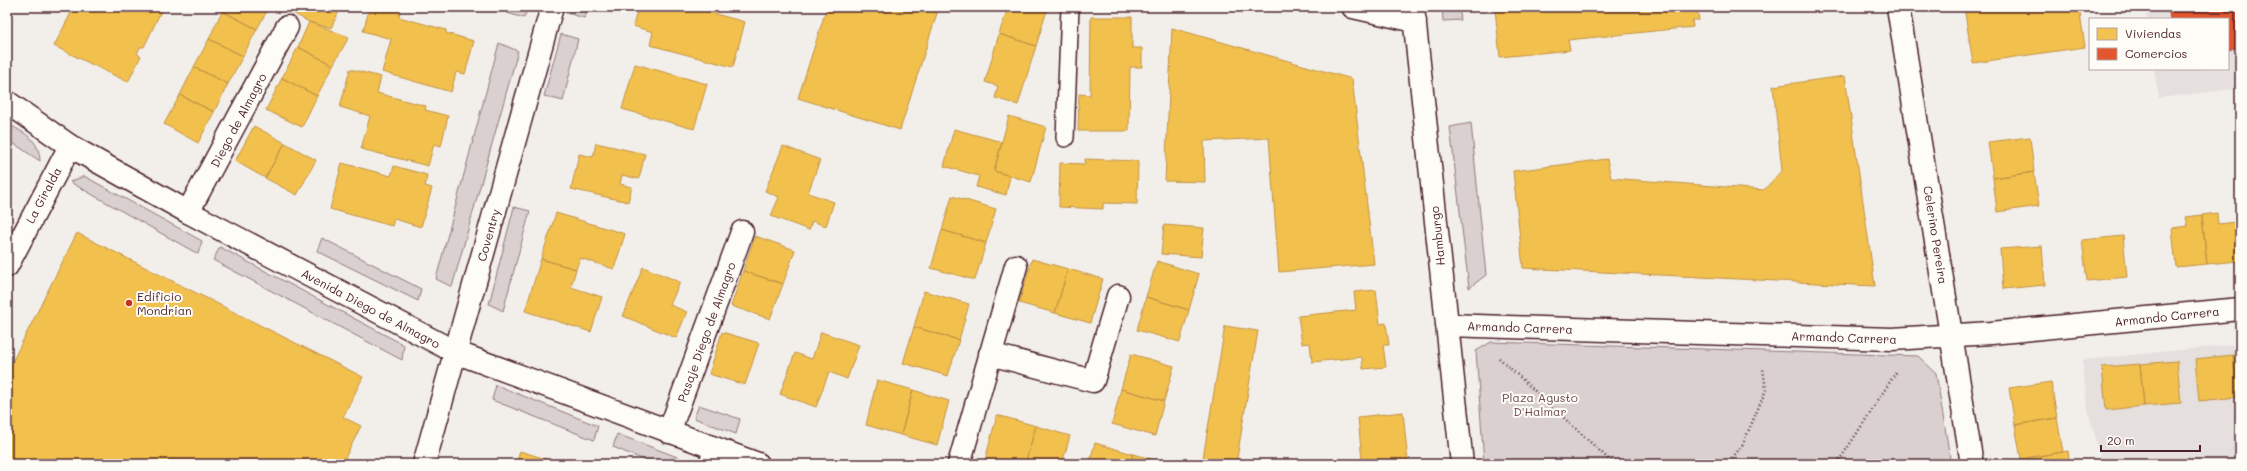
<svg xmlns="http://www.w3.org/2000/svg" width="2247" height="471" font-family="Mali,sans-serif">
<style>
.built{fill:#e5dfdd}
.green{fill:#d9d0cf;stroke:#92787d}
.homes{fill:#f2c14e;stroke:#c09044}
.shops{fill:#e4572e;stroke:#b6462d}
.lines{fill:none;stroke-linecap:round;stroke-linejoin:round}
.service-casing{stroke:#4a1f2b;stroke-width:20}
.minor-casing{stroke:#4a1f2b;stroke-width:25}
.tertiary-casing{stroke:#4a1f2b;stroke-width:25}
.path{stroke:#4a1f2b;stroke-width:2.5;stroke-dasharray:1 3;stroke-linecap:butt}
.service{stroke:#fdfcf7;stroke-width:17}
.minor{stroke:#fdfcf7;stroke-width:22}
.tertiary{stroke:#fdfcf7;stroke-width:22}
.poi-dot{fill:#c8321e;stroke:#fdfcf7;stroke-width:1.5}
.labels{text-anchor:middle;dominant-baseline:central;stroke-width:4;stroke-linejoin:round;paint-order:stroke}
.street-label{font-size:12px;fill:#4a1f2b;stroke:#fdfcf7}
.poi-label{font-size:12px;fill:#4a1f2b;stroke:#fdfcf7;text-anchor:start}
.park-label{font-size:12px;fill:#6e4b54;stroke:#fdfcf7}
</style>
<rect width="100%" height="100%" fill="#f2efeb"/>
<filter id="ink" filterUnits="userSpaceOnUse"><feTurbulence type="fractalNoise" baseFrequency=".025" numOctaves="2"/><feDisplacementMap in="SourceGraphic" scale="8" xChannelSelector="R" yChannelSelector="G"/><feConvolveMatrix kernelMatrix="1 2 1 2 8 2 1 2 1" color-interpolation-filters="sRGB"/></filter>
<g filter="url(#ink)">
<!-- built -->
<path class="built" d="M2145,7h95v81l-81,10 -5,-29h74v-50h-81z
M2240,344v120h-138l-15,-59 -5,-45z"/>
<!-- green -->
<path class="green" d="M509,7h19l-4,11 -17,-5z
M568,7h20l-3,11 -19,-5z
M1442,7h17l2,13 -18,1z
M561,34l17,5 -15,62 -19,-5z
M499,43l19,8 -66,236 -16,-8z
M7,123c18,11 32,15 33,38l-33,-22z
M1471,123l15,152 -17,13 -19,-161z
M84,176l118,65 -4,13 -128,-72z
M514,207l16,4 -27,100 -14,-7z
M322,238l99,51 -3,12 -101,-50z
M220,247l184,98 -2,15 -189,-100z
M1491,342l427,14 18,17 15,91h-467l-8,-113z
M496,385l102,41 -4,14 -102,-40z
M699,405l41,14 -4,15 -42,-16z
M617,434l76,29v1h-39l-41,-17z"/>
<!-- homes -->
<path class="homes" d="M74,7h89l-19,40h-4l-3,7 4,2 -13,26 -74,-36z
M225,7h44l-12,22 -35,-18z
M292,7h49l-10,21 -22,-6 -20,-11z
M370,7h31l-2,10 47,13v3l28,8 -9,33 -9,-2 -5,20 -69,-20 9,-33 -28,-8z
M638,7h52l55,15 -12,45 -83,-22 3,-13 -20,-6z
M827,7h112l-39,123 -102,-32z
M1008,7h40l-12,39 -37,-12z
M1488,7h209l2,13h-7l1,7 -125,13 2,10 -70,7 -5,-48 -6,1z
M1964,7h115l6,40 -112,16z
M222,11l35,18 -14,27 -34,-17z
M1091,17h41v31h10v19h-12l-1,64h-51l1,-37 11,1z
M309,22l40,15 -16,28 -35,-18z
M1172,28l180,51 22,185 -95,8 -10,-134 -65,3 1,41 -40,-1z
M999,34l37,12 -18,59 -23,-7 3,-12 -13,-4z
M209,39l34,17 -15,28 -34,-17z
M298,47l35,18 -16,31 -35,-18z
M635,64l72,20 -13,45 -72,-20z
M194,67l34,17 -14,28 -34,-17z
M350,69l31,8 -4,16 49,13 -1,4 23,6 -7,30 -7,-2 -6,22 -67,-17 9,-33 -30,-9z
M1845,76l30,210 -352,-18 -10,-97 94,-12 4,19 153,12 18,-20 -9,-84z
M282,78l35,18 -15,31 -36,-17z
M180,95l34,17 -16,31 -34,-19z
M1009,116l37,11 -15,55 -37,-11z
M254,126l31,17 -20,35 -30,-17z
M954,129l48,13 -8,29 16,5 -4,19 -30,-8 3,-11 -35,-10z
M2030,137l4,35 -41,6 -5,-36z
M285,143l31,17 -19,35 -32,-17z
M596,143l49,11 -6,25 -17,-4 -2,9 12,3 -4,15 -57,-13 8,-35 14,3z
M783,146l37,14 -12,33 26,9 -8,24 -14,-5 -3,9 -38,-14 8,-19 -14,-6z
M1085,159l53,2 -1,43 -34,-1v6l-44,-2 1,-44 25,1z
M342,163l49,13 3,-10 33,9 -2,11 7,2 -11,39 -27,-8 -2,7 -62,-17z
M2034,172l5,34 -42,6 -4,-34z
M952,196l44,13 -10,34 -44,-13z
M556,213l69,21 -11,35 -34,-11 -4,11 -35,-10z
M2217,213l1,11 18,-2 3,39 -32,3 -5,-49z
M2202,215l5,49 -31,3 -4,-39 16,-2 -2,-9z
M1164,225l40,3 -3,29 -40,-3z
M942,230l44,13 -11,37 -44,-12z
M77,233l286,144 -20,40 18,9 -19,38h-335v-92z
M755,236l40,14 -12,34 -40,-13z
M2123,236l4,41 -40,4 -5,-41z
M2042,246l3,39 -42,4 -3,-40z
M541,259l35,10 -5,18 31,10 -11,35 -66,-21z
M1032,259l36,10 -13,44 -36,-10z
M1157,261l42,13 -10,36 -43,-13z
M643,267l37,15 -10,23 17,7 -11,26 -53,-22z
M1068,269l35,10 -13,44 -35,-10z
M743,271l40,13 -13,35 -39,-13z
M1376,290l4,34 6,-1 3,22h-6l3,22 -23,2 -1,-12 -50,5 -2,-19 -8,1 -4,-28 58,-6 -2,-18z
M924,291l45,13 -10,36 -45,-13z
M1146,297l43,13 -9,32 -43,-12z
M1225,326l33,5 -22,133h-34z
M914,327l45,13 -11,36 -45,-13z
M722,332l37,11 -14,42 -36,-11z
M821,332l38,13 -12,34 -18,-7 -13,35 -36,-13 15,-41 17,6z
M1131,354l43,12 -10,35 -43,-12z
M2233,355l4,42 -38,4 -4,-42z
M2233,355h7v42h-3z
M2177,361l4,42 -37,3 -4,-42z
M2140,364l4,42 -38,4 -4,-43z
M877,380l36,10 -12,45 -35,-10z
M2051,382l6,36 -42,7 -6,-37z
M1121,389l43,12 -9,35 -43,-12z
M913,390l36,11 -12,44 -36,-10z
M1403,412l5,51 -33,1v-5l-13,2 -4,-44z
M997,415l39,11 -11,38h-24l-16,-4z
M2057,418l6,34 -42,7 -6,-34z
M1036,426l34,10 -8,28h-37z
M1095,443l38,11 -3,10h-41z
M520,451l42,13h-46z
M2068,451l2,13h-42l-1,-6z
M1133,454l33,9 -36,1z"/>
<!-- shops -->
<path class="shops" d="M2168,7h72v40l-12,3v-31h-58z"/>
<g class="lines">
<defs>
<path id="service" d="M1065,138l5,-131"/>
<path id="minor" d="M1353,7l62,14
M1413,7l49,457
M1898,7l74,457
M188,212l99,-185
M7,266l63,-120
M1447,325l445,14 99,-6 249,-24
M990,354l103,27 25,-85
M669,432l73,-200
M710,464l6,-15
M959,464l57,-198"/>
<path id="tertiary" d="M7,102l63,44 118,66 267,140 303,112
M424,464l128,-457"/>
</defs>
<!-- service casing -->
<use href="#service" class="service-casing"/>
<!-- minor casing -->
<use href="#minor" class="minor-casing"/>
<!-- tertiary casing -->
<use href="#tertiary" class="tertiary-casing"/>
<!-- path -->
<path class="path" d="M1499,358l115,106
M1727,464l15,-18 24,-56 -3,-22
M1837,464l60,-93"/>
<!-- service -->
<use href="#service" class="service"/>
<!-- minor -->
<use href="#minor" class="minor"/>
<!-- tertiary -->
<use href="#tertiary" class="tertiary"/>
</g>
</g>
<!-- markers -->
<circle class="poi-dot" cx="129" cy="303" r="4"/>
<g class="labels">
<!-- street labels -->
<g class="street-label">
<text transform="translate(238 120) rotate(-62)">Diego de Almagro</text>
<text transform="translate(43 195) rotate(-62)">La Giralda</text>
<text transform="translate(488 235) rotate(-74)">Coventry</text>
<text transform="translate(1936 235) rotate(81)">Celerino Pereira</text>
<text transform="translate(1437 236) rotate(-96)">Hamburgo</text>
<text transform="translate(371 308) rotate(28)">Avenida Diego de Almagro</text>
<text transform="translate(2167 316) rotate(-6)">Armando Carrera</text>
<text transform="translate(1520 327) rotate(2)">Armando Carrera</text>
<text transform="translate(706 332) rotate(-70)">Pasaje Diego de Almagro</text>
<text transform="translate(1844 337) rotate(2)">Armando Carrera</text>
</g>
<!-- poi labels -->
<g class="poi-label">
<text x="137" y="296">Edificio<tspan x="137" dy="14">Mondrian</tspan></text>
</g>
<!-- park labels -->
<g class="park-label">
<text x="1540" y="397">Plaza Agusto<tspan x="1540" dy="14">D'Halmar</tspan></text>
</g>
</g>
<!-- margin -->
<rect width="2247" height="471" fill="none" stroke="#fdfcf7" stroke-width="24"/>
<rect x="12" y="12" width="2223" height="447" fill="none" stroke="#4a1f2b" stroke-width="1.5" filter="url(#ink)"/>
<!-- legend -->
<rect x="2089" y="18" width="140" height="52" fill="#fdfcf7" stroke="#b5a4a5"/>
<rect x="2097" y="28" width="20" height="12" fill="#f2c14e" stroke="#b5a4a5"/>
<text x="2125" y="38" font-size="12" fill="#4a1f2b">Viviendas</text>
<rect x="2097" y="48" width="20" height="12" fill="#e4572e" stroke="#b5a4a5"/>
<text x="2125" y="58" font-size="12" fill="#4a1f2b">Comercios</text>
<!-- scale -->
<path d="M2101 445v6h99v-6" fill="none" stroke="#4a1f2b" stroke-width="2"/>
<text x="2107" y="445" font-size="12" fill="#4a1f2b" stroke="#fdfcf7" stroke-width="3" paint-order="stroke">20 m</text>
</svg>
